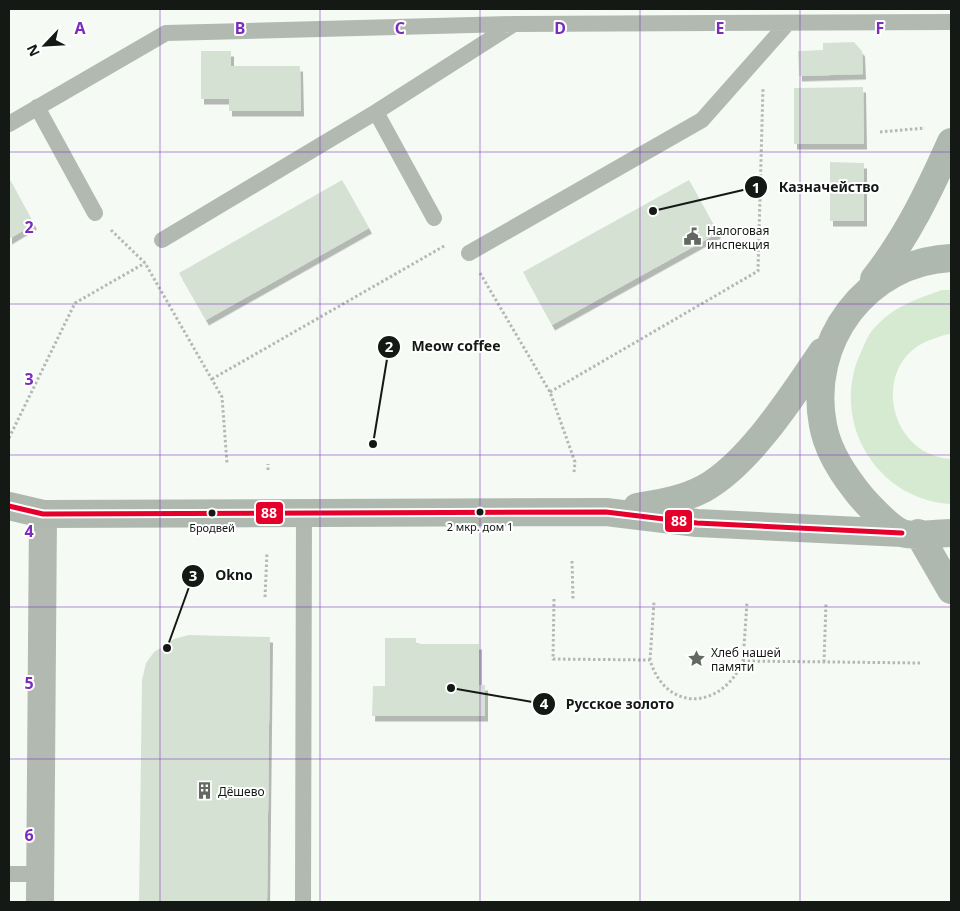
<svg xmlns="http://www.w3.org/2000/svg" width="960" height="911" font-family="'Noto Sans',sans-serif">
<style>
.green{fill:#d5ead1}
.building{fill:#d5e2d3;filter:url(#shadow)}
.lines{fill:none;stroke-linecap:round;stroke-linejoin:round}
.path{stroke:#b4bab3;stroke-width:3;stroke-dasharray:2.5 2.5;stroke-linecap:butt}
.lane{stroke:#b1b9b0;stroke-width:16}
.street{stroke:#b1b9b0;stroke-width:28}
.secondary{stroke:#afb8ae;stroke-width:28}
.bus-1-casing{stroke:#fff;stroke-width:9}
.bus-1{stroke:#e4002b;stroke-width:5}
.grid{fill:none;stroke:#7b2cbf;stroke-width:1;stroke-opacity:0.55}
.bus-dot{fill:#151915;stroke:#fff;stroke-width:2}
.labels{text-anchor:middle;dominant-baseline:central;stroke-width:4;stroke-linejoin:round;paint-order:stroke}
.bus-label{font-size:11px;fill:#151915;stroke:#fff}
.poi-label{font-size:12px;fill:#151915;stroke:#fff;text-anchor:start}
.grid-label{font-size:16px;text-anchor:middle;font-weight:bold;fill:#7b2cbf;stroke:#fff;stroke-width:4;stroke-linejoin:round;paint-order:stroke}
.leader{fill:none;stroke:#151915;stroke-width:2}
.callout-dot{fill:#151915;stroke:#fff;stroke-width:2}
.mark-label{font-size:15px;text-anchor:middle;font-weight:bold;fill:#fff}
.callout-label{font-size:14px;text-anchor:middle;font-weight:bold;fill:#151915;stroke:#fff;stroke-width:4;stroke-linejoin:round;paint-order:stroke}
.line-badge{stroke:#fff;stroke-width:2}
.badge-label{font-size:14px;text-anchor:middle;font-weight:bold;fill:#fff}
</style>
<defs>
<filter id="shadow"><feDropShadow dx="3" dy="5.5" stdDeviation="0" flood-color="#0004"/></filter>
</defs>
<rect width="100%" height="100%" fill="#f5fbf4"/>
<!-- green -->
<path class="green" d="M942,290h9v44c-6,0 -12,3 -18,5 -62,19 -49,115 18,120v45c-75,-4 -122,-84 -90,-152 3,-6 6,-15 10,-20 20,-25 43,-32 71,-42z"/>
<!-- building -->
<path class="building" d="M854,42l8,9 1,23 -64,2 -1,-25 25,-1v-7z
M201,51h30v15h69l1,45h-72v-12h-28z
M863,87l1,57h-70v-56z
M830,162l34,1v58h-34z
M9,178l25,46 -25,15z
M342,180l27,48 -163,92 -27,-47z
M689,180l29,53 -166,92 -29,-53z
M189,635l81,2 -3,265h-128l3,-222 4,-17 8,-11 20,-13z
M385,638h31v6h63v41h6v31h-113l1,-30h12z"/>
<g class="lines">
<!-- path -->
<path class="path" d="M880,132l45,-4
M111,230l34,33 77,134 5,66
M480,273l70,119 25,70 -1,10
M212,379l234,-134
M550,392l208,-121 5,-184
M9,438l66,-135 70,-40
M268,470v-6
M572,561l1,38
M265,597l2,-45
M554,599l-1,60 97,1c16,53 72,50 93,1l178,2
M650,660l4,-58
M743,661l4,-59
M824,662l2,-59"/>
<!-- lane -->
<path class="lane" d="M37,107l58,106
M376,112l58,106
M9,124l157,-91 348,-9 437,-2
M162,240l214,-128 138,-88
M469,253l233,-133 85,-96
M9,874h31
M303,902l1,-389"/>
<!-- street -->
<path class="street" d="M40,902l3,-388"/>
<!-- secondary -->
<path class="secondary" d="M951,258c-85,4 -144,84 -128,167 4,23 18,46 32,64 8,11 34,39 47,44 10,4 37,0 49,0
M874,279c33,-42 55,-88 77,-137
M9,506l34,8 563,-2 91,11 205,10
M637,507c23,-4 45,-7 66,-18 46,-25 90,-94 119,-137
M918,533l33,57"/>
<defs>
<path id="bus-1" d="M9,506l34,8 563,-2 91,11 205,10"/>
</defs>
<!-- bus-1 casing -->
<use href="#bus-1" class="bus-1-casing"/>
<!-- bus-1 -->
<use href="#bus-1" class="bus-1"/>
</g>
<!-- grid -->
<path class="grid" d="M160,9v893M320,9v893M480,9v893M640,9v893M800,9v893M9,152h942M9,304h942M9,455h942M9,607h942M9,759h942"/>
<!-- icons -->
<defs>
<symbol id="civic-bare" viewBox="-9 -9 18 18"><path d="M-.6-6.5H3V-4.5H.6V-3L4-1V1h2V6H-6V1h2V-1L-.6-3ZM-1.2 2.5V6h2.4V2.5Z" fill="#636863" stroke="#fff" stroke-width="2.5" paint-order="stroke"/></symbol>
<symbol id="sight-bare" viewBox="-9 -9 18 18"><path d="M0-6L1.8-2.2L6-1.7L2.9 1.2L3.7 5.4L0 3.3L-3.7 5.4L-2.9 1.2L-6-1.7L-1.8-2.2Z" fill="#636863" stroke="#fff" stroke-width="2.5" paint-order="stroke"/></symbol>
<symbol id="building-bare" viewBox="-9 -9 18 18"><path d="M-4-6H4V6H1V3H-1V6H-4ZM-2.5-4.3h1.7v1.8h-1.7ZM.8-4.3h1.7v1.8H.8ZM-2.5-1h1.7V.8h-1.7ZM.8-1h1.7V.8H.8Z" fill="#636863" stroke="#fff" stroke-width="2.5" paint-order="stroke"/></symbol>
</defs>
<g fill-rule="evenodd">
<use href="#civic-bare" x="680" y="224" width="25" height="25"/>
<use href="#sight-bare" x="684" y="646" width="25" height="25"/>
<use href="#building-bare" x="192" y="778" width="25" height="25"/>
</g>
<!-- markers -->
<g class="bus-dot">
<circle cx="480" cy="512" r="4.5"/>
<circle cx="212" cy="513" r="4.5"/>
</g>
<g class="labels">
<!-- bus labels -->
<g class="bus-label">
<text x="480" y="526">2 мкр. дом 1</text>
<text x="212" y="527">Бродвей</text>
</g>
<!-- poi labels -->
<g class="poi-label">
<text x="707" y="230">Налоговая<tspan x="707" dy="14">инспекция</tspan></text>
<text x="711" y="652">Хлеб нашей<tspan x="711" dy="14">памяти</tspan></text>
<text x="218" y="791">Дёшево</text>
</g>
</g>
<g class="grid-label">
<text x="80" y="34">A</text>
<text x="240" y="34">B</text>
<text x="400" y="34">C</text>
<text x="560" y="34">D</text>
<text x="720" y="34">E</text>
<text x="880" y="34">F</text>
<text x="29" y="233">2</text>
<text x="29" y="385">3</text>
<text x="29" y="537">4</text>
<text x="29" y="689">5</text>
<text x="29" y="841">6</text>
</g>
<!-- callouts -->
<path class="leader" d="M653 211L756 187M373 444L389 347M167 648L193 576M451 688L544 704"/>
<g class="callout-dot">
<circle cx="653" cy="211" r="5"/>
<circle cx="373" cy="444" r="5"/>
<circle cx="167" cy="648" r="5"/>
<circle cx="451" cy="688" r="5"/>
<circle cx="756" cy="187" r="12"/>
<circle cx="389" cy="347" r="12"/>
<circle cx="193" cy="576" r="12"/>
<circle cx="544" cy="704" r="12"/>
</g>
<g class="mark-label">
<text x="756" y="193">1</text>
<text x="389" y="352">2</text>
<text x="193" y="581">3</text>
<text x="544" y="709">4</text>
</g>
<g class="callout-label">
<text x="829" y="192">Казначейство</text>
<text x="456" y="351">Meow coffee</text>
<text x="234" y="580">Okno</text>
<text x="620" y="709">Русское золото</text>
</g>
<g class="line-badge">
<rect x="255" y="501" width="29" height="24" rx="5" fill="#e4002b"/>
<rect x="664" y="509" width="29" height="24" rx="5" fill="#e4002b"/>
</g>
<g class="badge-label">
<text x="269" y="518">88</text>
<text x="679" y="526">88</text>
</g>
<!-- border -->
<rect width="960" height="911" fill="none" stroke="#151915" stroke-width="20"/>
<!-- north arrow -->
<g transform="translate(45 45) rotate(245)" stroke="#ffffff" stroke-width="4" paint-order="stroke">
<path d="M0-4L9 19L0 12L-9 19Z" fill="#151915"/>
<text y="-8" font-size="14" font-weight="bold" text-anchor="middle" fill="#151915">N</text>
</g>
</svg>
